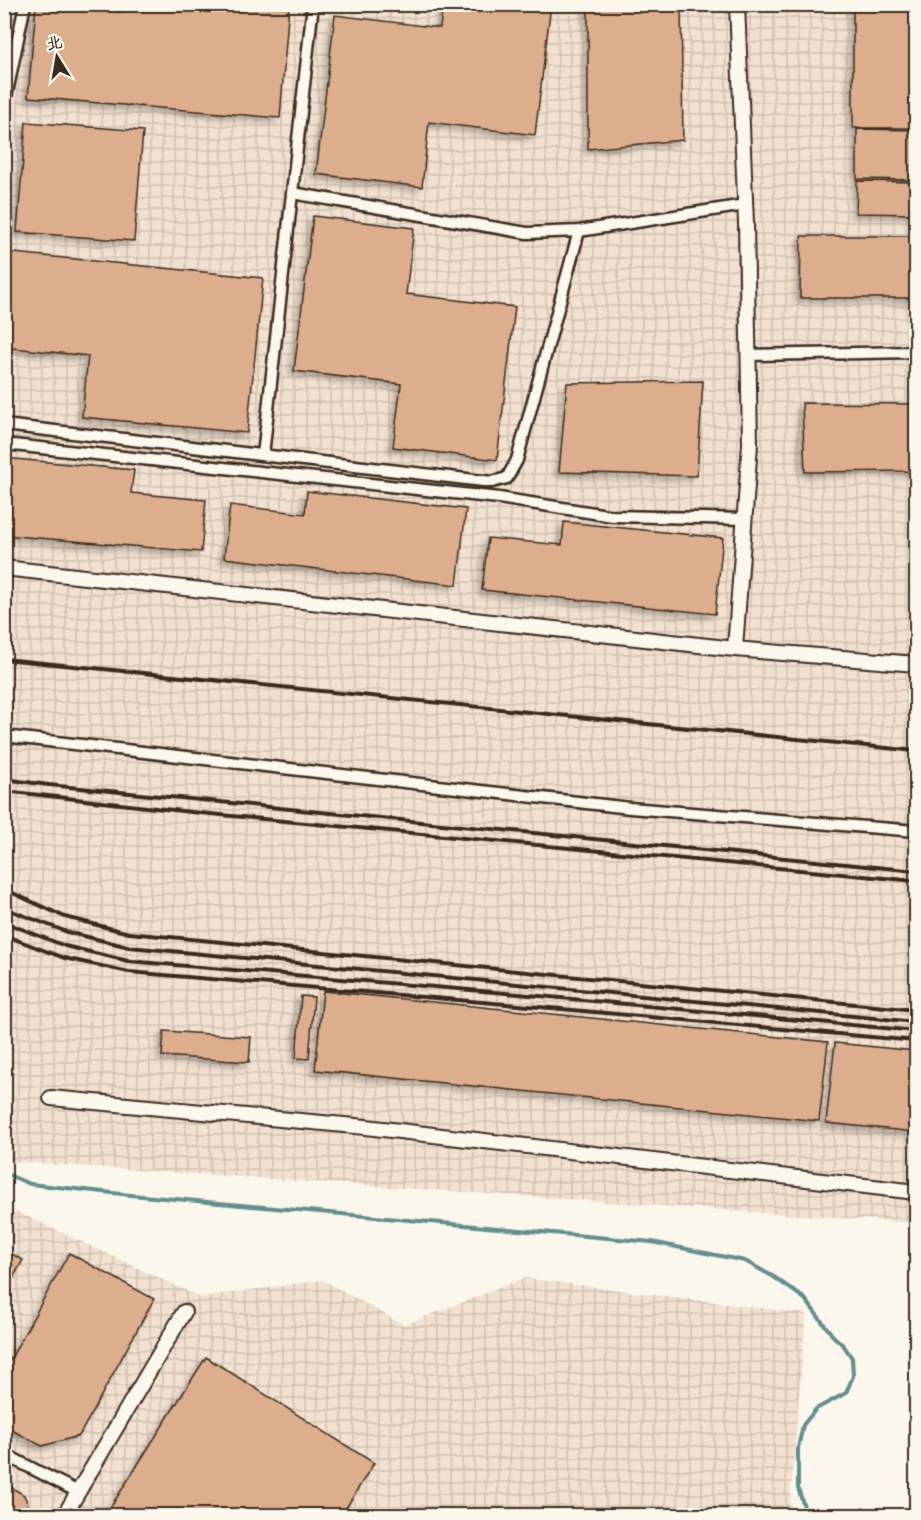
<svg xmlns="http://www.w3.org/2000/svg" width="921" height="1520" font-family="'Shantell Sans','LXGW WenKai TC',sans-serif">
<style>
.industrial{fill:url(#industrial-grid)}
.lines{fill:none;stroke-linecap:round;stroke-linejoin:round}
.stream{stroke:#648e8c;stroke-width:4}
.building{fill:#dcae8d;stroke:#3b2a1e;stroke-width:1.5;filter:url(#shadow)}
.minor-casing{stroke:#3b2a1e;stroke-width:15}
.tertiary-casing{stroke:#3b2a1e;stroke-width:18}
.minor{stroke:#fbf7ec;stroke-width:10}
.tertiary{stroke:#fbf7ec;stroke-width:14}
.rail{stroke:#3b2a1e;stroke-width:4}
</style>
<defs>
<pattern id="industrial-grid" width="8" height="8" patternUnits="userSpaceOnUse" patternTransform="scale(1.5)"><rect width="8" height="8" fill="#f2e1d0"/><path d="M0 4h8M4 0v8" fill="none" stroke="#d0c1b2"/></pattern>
<filter id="shadow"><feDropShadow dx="-4.5" dy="4.5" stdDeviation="3" flood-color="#0004"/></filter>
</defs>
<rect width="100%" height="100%" fill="#fbf7ec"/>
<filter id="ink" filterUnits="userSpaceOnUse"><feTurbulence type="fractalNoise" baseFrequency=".0167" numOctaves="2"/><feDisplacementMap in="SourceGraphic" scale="12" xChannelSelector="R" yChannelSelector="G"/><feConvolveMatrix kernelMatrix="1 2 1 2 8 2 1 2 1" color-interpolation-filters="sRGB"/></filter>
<g filter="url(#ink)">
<!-- industrial -->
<path class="industrial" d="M5,5h911v1218l-911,-62z
M5,1206l195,91 123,-17 81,45 121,-47 281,36 -16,187 1,14 -786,1z"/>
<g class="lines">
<!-- stream -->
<path class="stream" d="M4,1173l26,11 101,11 521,47 93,19 29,16 31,22 28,37 11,10 8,12 1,18 -7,17 -30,16 -13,16 -5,23v40l9,28"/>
</g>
<!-- building -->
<path class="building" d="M121,4h168l-9,114 -252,-21 8,-92 84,7z
M443,4h108l-16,131 -106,-13 -7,65 -106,-13 19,-159 105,13z
M588,4h93l2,136 -95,9z
M853,4h63v124h-63z
M26,122l117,9 -9,110 -117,-9z
M857,129l59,1v50l-59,-1z
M857,181l59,1v32l-60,-1z
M313,216l101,12 -8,66 109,13 -18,153 -104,-13 8,-63 -107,-13z
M801,236h115v62h-116z
M4,252l259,26 -16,155 -165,-16 6,-61 -84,-9z
M703,381l-6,95 -138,-4 8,-89z
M802,403l114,1v67l-111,1z
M4,458l130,12 -3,23 75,7 -5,52 -197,-17z
M307,491l159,18 -9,76 -233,-27 6,-53 75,9z
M564,522l159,16 -8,76 -233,-24 6,-52 74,7z
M323,991l505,51 -9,79 -504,-51z
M301,996l13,1 -5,62 -13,-1z
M164,1031l87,6 -2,25 -87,-6z
M835,1043l81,8v81l-90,-9z
M4,1250l19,10 -19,34z
M69,1253l85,46 -75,137 -37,10 -38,-20v-55z
M206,1357l168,106 -33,53h-236z
M4,1483l20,12 4,9v12h-24z"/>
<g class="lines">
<defs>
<path id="minor" d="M4,107l21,-103
M292,193l235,40 52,-2
M748,355l168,-3
M4,425l488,57 15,-4 10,-18 62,-229 166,-26
M4,444l495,54 114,18 132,3
M263,455l50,-451
M4,736l626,72 286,23
M4,1454l74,38"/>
<path id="tertiary" d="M4,568l731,81 181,15
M735,649l15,-205 -4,-221 -9,-219
M51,1098l315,29 550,65
M64,1516l120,-204"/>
</defs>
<!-- minor casing -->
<use href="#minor" class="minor-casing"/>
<!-- tertiary casing -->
<use href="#tertiary" class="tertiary-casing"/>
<!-- minor -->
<use href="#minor" class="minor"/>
<!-- tertiary -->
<use href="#tertiary" class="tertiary"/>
<!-- rail -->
<path class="rail" d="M4,659l912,92
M4,779l45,6 867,86
M4,791l196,22 716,68
M4,889l61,28 64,16 787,77
M4,908l63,24 62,15 787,75
M4,922l61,24 63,15 390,33 398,37
M4,935l60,23 65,14 388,33 399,36"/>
</g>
</g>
<!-- margin -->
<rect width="921" height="1520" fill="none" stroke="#fbf7ec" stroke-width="24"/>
<rect x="12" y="12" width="897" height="1496" fill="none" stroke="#3b2a1e" stroke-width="2" filter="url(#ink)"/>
<!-- north arrow -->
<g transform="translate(57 57) rotate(349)" stroke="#fbf7ec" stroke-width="4.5" paint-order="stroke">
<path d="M0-4.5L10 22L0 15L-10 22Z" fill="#3b2a1e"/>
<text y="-9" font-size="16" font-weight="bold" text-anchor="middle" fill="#3b2a1e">北</text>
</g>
</svg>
